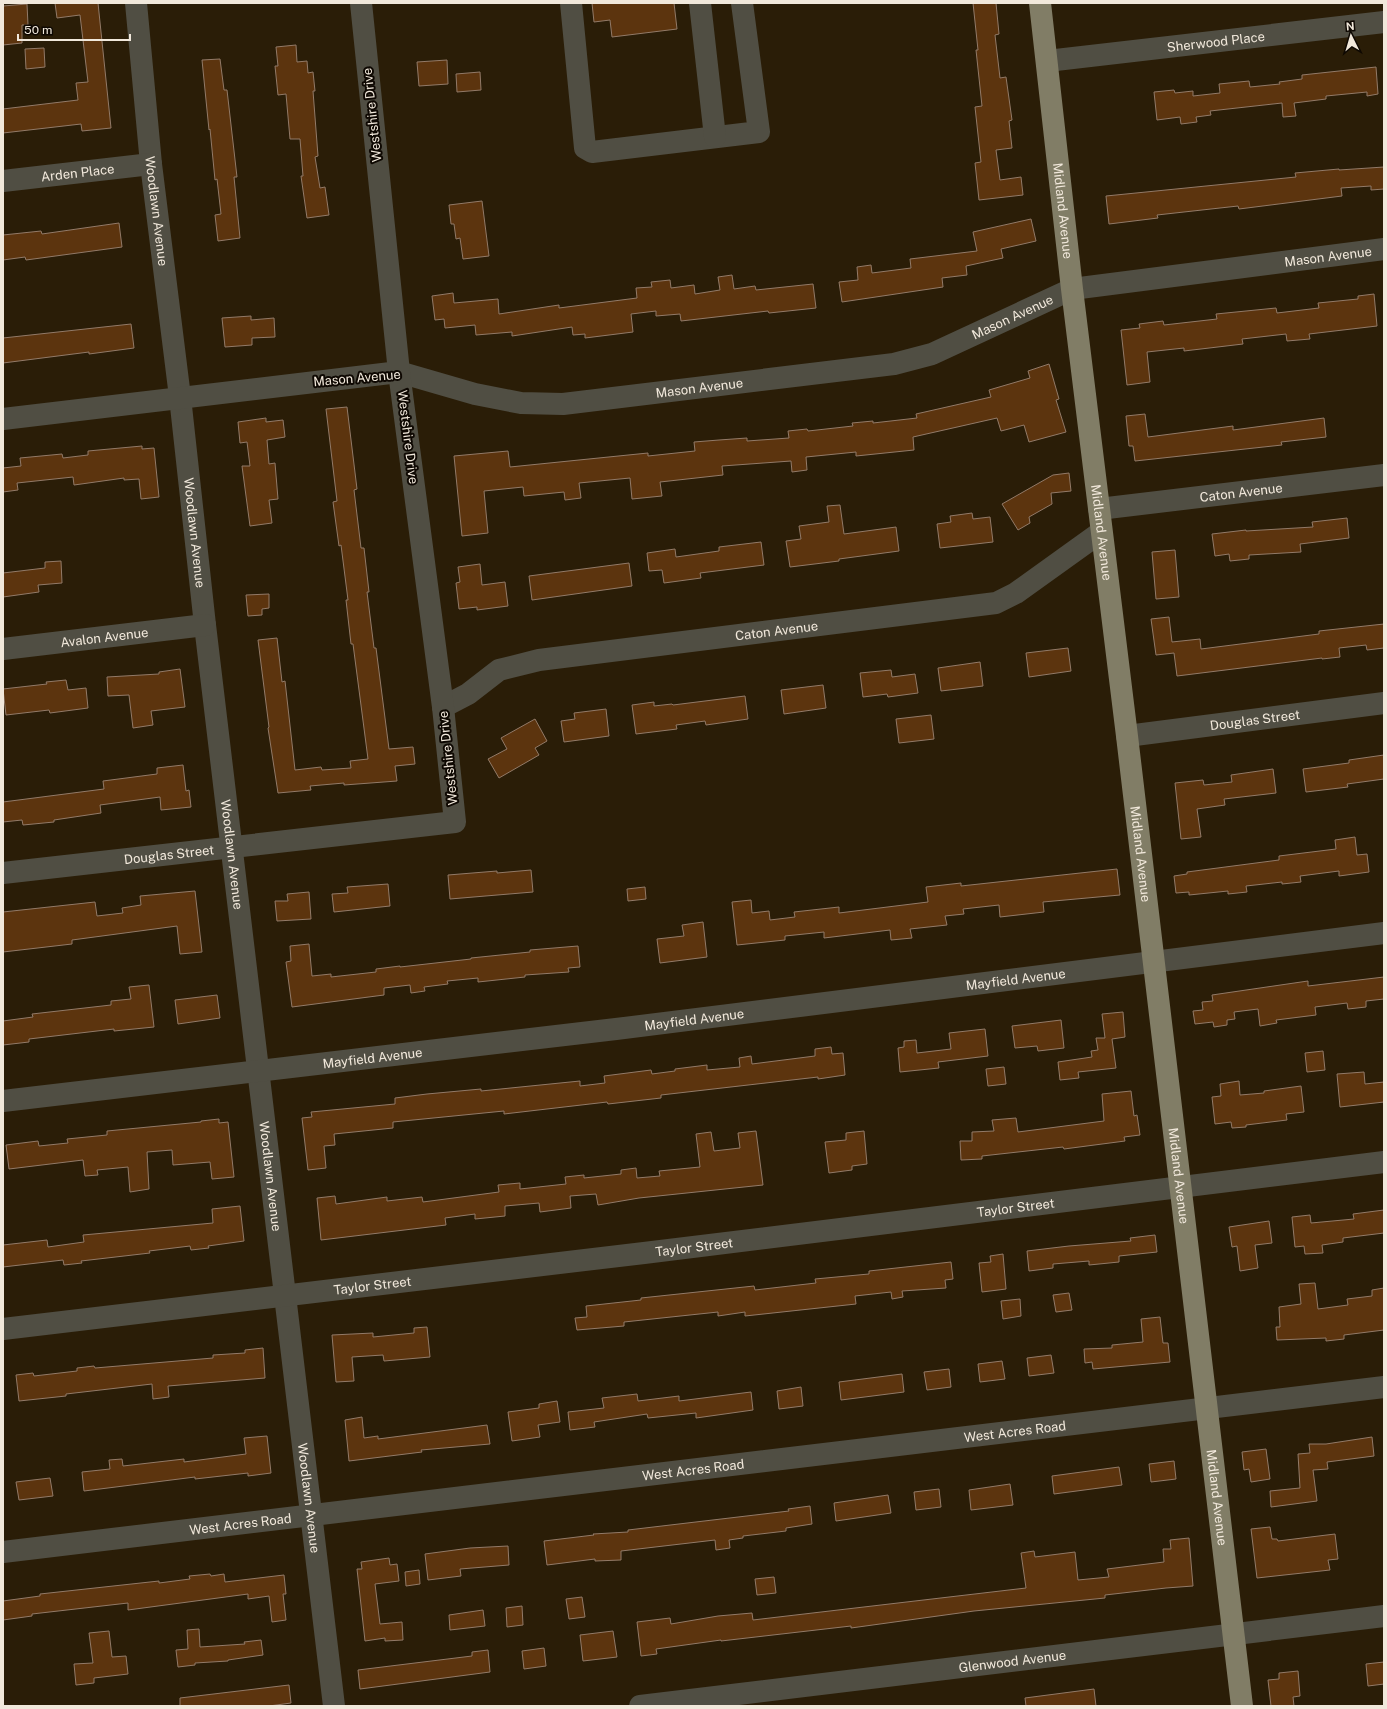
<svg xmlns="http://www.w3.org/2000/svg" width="1387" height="1709" font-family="'Public Sans',sans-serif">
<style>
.building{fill:#5c340e;stroke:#927a68}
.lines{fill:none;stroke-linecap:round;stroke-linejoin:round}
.minor{stroke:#504e43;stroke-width:22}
.major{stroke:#817d66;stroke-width:22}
.labels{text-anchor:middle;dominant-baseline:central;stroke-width:4;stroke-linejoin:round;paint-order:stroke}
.street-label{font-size:13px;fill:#f1e8db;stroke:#0e0802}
</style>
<rect width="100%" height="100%" fill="#2a1d07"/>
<!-- building -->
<path class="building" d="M55,3h43l13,125 -29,3 -1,-7 -78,9v-24l75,-9 -2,-17 12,-1 -8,-67 -23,3z
M592,3h82l3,26 -65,8 -2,-17 -16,2z
M973,3h23l3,31 -4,1 5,43 6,-1 6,43 -3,1 3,27 -16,2 4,30 21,-3 2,18 -44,5 -4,-37 6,-1 -6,-55 7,-1 -6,-56h2z
M27,4l1,21h-6v18l-19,2v-39z
M296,45l1,17 10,-1 1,12 5,-1 2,19h-2l5,65 -3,1 5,31 5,-1 4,28 -22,3 -6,-42h2l-3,-37h-10l-4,-45 -8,1 -3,-29h3l-2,-19z
M44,48l1,19 -19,2 -1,-20z
M220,59l4,31h3l10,87h-3l6,61 -22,3 -3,-26 6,-1 -4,-35 -2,1 -5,-51 -1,1 -7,-70z
M447,60l1,24 -29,2 -2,-24z
M1376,67l2,27 -11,2v-4l-41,4v3l-32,4 2,13 -13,1 -1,-14 -72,8 1,4 -15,2 1,5 -16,2 -1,-7 -23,3 -3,-28 20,-2 1,3 18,-2v5l27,-3 -1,-9 30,-3 1,6 30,-3 -1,-2 23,-3v-4z
M480,72l1,18 -24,2 -1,-18z
M1384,167v22l-13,1v-4l-30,2 1,8 -103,13 -1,-3 -81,9 1,3 -49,6 -3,-28 190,-19 -1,-4 44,-4v1z
M482,201l7,55 -26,3 -3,-21 -4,1 -2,-15h-3l-2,-19z
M1031,219l5,22 -35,8 2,9 -37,8 1,9 -25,3 1,9 -101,15 -3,-20 19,-2 -1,-13 14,-2 1,8 39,-5 -1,-9 67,-8 -4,-19z
M119,223l3,24 -96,13 -1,-3 -22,3v-25l38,-4 1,3z
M732,275l2,14 21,-3 1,4 57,-6 3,24 -47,5 -1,-2 -87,10 -1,-7 -24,2v-5l-25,3 2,18 -48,6v-4l-12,1 -1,-8 -60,9v-4l-36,3 -1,-10 -30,3 -1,-9 -9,1 -3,-24 21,-3 1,10 44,-4 1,15 60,-9v3l78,-10 -1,-10 16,-1 -1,-5 19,-2 1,8 23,-3 1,9 25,-4 -2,-13z
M1374,294l3,32 -68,8 1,5 -23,2 -1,-7 -44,5 1,5 -59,7v-3l-37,4 3,30 -23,3 -6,-55 19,-2 -1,-4 24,-3 1,4 53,-6 -1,-5 60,-6 1,5 42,-5 -1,-5 40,-4v-3z
M251,316v4l23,-2 1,19 -23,1v7l-27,2 -3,-29z
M131,324l3,24 -45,6v-2l-86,11v-25z
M1049,364l10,35 -3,1 10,32 -37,10 -5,-17 -23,6 -4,-13 -84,19 1,13 -58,6v-4l-50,5 1,13 -15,2 -1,-11 -69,5 1,9 -63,7 2,14 -30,3 -2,-21 -51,5 2,15 -16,2 -1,-8 -40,4 -1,-9 -39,4 4,42 -26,3 -8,-80 54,-5 2,16 138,-14v3l47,-5 -1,-9 25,-2 28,-2v3l42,-3 -1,-7 19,-2 1,2 45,-5 -1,-3 21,-2v2l44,-5 -1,-4 75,-17 -2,-7 41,-12 -2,-7z
M347,407l10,82 -3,1 7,58h3l5,44h-2l7,56h2l13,101 24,-2 2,17 -20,2 2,15 -53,4v-2l-34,3 1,4 -33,3 -10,-65 1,-1 -11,-87 19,-2 5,44 3,-1 10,89 26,-3 1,3 29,-2 -1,-7 18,-2 -15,-115h-2l-5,-44h2l-7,-55 -2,1 -6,-44 4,-1 -11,-92z
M1145,414l3,23 85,-11v4l91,-12 2,19 -45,5 1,3 -147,16 -2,-15h-4l-3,-30z
M266,418v4l17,-2 2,17 -18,3 2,24 6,-1 3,36 -9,1 3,23 -22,3 -8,-60h8l-3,-24 -7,1 -2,-21z
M142,446v3l12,-1 5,49 -18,2 -2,-20 -15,1v-2l-50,7 -1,-8 -56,6 1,7 -15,2v-24l18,-2 -1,-8 42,-4 1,4 25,-3v-4z
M1069,473l2,18 -20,2 1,11 -23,13 1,6 -12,7 -16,-26 51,-29z
M840,505l4,29 52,-7 3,24 -60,8v2l-49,6 -4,-26 15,-2 -2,-13 30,-4 -2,-16z
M972,513l1,6 17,-2 3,25 -53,6 -3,-24 14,-2 -1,-6z
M1347,518l2,20 -49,6 1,8 -52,3v4l-19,2 -1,-7 -14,2 -3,-22 34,-4v1l67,-4 -1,-5z
M761,542l3,23 -64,8 1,5 -37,5 -2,-13 -13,1 -2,-18 28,-4 1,8 43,-6v-4z
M1175,550l4,47 -23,2 -4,-47z
M61,561l1,22 -24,2 1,7 -36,5v-24l42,-5v-6z
M629,563l3,23 -100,14 -3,-24z
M480,564l2,21 23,-3 3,24 -31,4v-3l-18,2 -3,-26 4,-1 -2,-15z
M269,594v14l-7,1v6l-14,1 -2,-21z
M1169,617l3,25 28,-3 1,10 118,-15v-3l65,-7v24l-17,2 -1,-5 -27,3 1,9 -18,2v-1l-145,18 -3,-23 -18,2 -5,-36z
M1068,648l3,23 -42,6 -3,-24z
M980,662l3,24 -42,5 -3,-23z
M180,669l5,38 -34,4 2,14 -20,3 -4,-33 -21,1 -1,-19 52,-3v-2z
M891,670l1,7 23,-3 3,19 -30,4 -1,-3 -24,3 -3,-24z
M66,680l2,10 18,-2 2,20 -38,5 -1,-3 -43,5 -3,-26 44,-5 -1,-2z
M823,685l3,23 -42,6 -3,-24z
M745,696l3,23 -42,6 -1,-4 -29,4 1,4 -41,5 -4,-29 22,-3v4l18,-2 1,1z
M606,709l3,27 -45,6 -3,-21 14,-2 -1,-6z
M931,715l3,24 -35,4 -3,-24z
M535,719l12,22 -12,7 4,7 -40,23 -11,-19 19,-10 -6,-11z
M1384,755v24l-37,5 1,3 -42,5 -3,-23 46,-6v-3z
M183,765l3,26 3,-1 2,17 -30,3 -1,-13 -60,8 1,8 -47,7v2l-31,3 -1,-5 -19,2v-20l101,-13 -1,-8 54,-7v-6z
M1273,769l3,24 -52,6 1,6 -28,4 4,28 -20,2 -6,-56 28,-3 1,5 28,-3 -1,-7z
M1355,837l2,18 10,-1 2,18 -30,4v-5l-39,5 1,6 -19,2v-2l-36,4 1,6 -19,2v-3l-39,4v-3l-13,1 -2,-17 13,-2v-2l92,-12v-4l57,-7 -1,-9z
M1117,869l3,26 -77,7 1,10 -44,5 -1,-12 -36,4 1,5 -19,2 2,9 -37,4 2,9 -21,2 -1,-10 -66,8v-6l-39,4v4l-48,5 -5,-43 19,-2 1,13 17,-2 1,9 25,-3 -1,-5 45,-5v6l89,-11 -2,-15 35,-4v3z
M531,870l2,22 -83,7 -2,-24 49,-4v2z
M388,884l2,22 -56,6 -2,-18 16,-1 -1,-6z
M645,887l1,12 -18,2 -1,-12z
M195,891l7,61 -22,2 -3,-28 -105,14v4l-69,8v-40l92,-10 2,14 26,-3 -1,-5 19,-3 -1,-9z
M309,892l2,27 -34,2 -2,-20h13l-1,-7z
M703,922l4,35 -47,6 -3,-24 27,-3 -2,-11z
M309,944l3,32 19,-2v3l45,-5v-3l24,-3v1l71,-8v-1l59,-6v-2l48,-4 2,21 -12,1 1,4 -44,3v2l-47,5v-4l-31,3 1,3 -24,3 1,4 -14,2 -1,-8 -26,3v7l-92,12 -6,-45 5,-1 -1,-15z
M1384,977v22l-18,2v6l-18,2 -1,-6 -32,4 1,8 -40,5 1,3 -17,3 -2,-17 -24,3 1,7 -8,1v5l-13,2 -1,-5 -18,2 -2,-13 10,-1 -1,-8 11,-1 -1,-6 96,-14v5z
M149,985l5,42 -40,4v-2l-85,10v3l-26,3v-24l30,-4 -1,-3 79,-9v-4l20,-2 -2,-12z
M217,995l3,23 -42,6 -3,-24z
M1123,1012l2,25 -13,2 4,29 -38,4 1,6 -19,2 -2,-18 34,-5 -1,-6 7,-1 -2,-12h9l-3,-24z
M1061,1020l3,28 -26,3 -1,-5 -22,2 -3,-22z
M985,1029l3,27 -50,6 1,6 -39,4 -2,-24 6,-1v-6l12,-1 1,13 34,-4 -2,-16z
M831,1047l1,7 11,-1 2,22 -27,4v-2l-157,18v3l-53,6 -1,-2 -103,12v-3l-111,11v6l-59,6 1,11 -11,1 2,22 -18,2 -6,-52 10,-1 -1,-5 84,-8v-6l32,-4 54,-5v2l99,-10v5l25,-3 -1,-7 47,-6 1,4 23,-3v-2l32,-4v5l33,-3 -1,-9 12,-2 1,8 63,-8v-7z
M1323,1051l2,19 -18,2 -2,-19z
M1004,1067l2,17 -18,2 -2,-17z
M1364,1072l1,12 19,-2v20l-44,5 -3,-33z
M1239,1081l1,14 24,-2v-2l37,-5 3,26 -18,2 1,6 -41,5v2l-14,1 -1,-6 -16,2 -3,-27 9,-1 -1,-12z
M1131,1091l3,25 3,-1 3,20 -16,2 1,4 -61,8 -1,-2 -81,9v3l-21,1 -1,-19h12v-9l22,-1 -2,-11 24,-2 2,14 86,-11 -2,-27z
M219,1119v4l9,-1 6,55 -22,2 -2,-17 -37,3 -1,-15 -25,2 2,37 -19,3 -2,-25 -31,3 1,5 -13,1 -2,-16 -74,9 -3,-24 32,-4 1,5 29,-3 -1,-4 40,-4v-4l94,-9v-1z
M756,1131l7,54 -124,13 -41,7 -2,-11 -26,2 1,12 -31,4 -1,-9 -34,3v10l-30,3v-5l-30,4 1,7 -125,15 -4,-42 18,-2 1,8 51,-7v4l35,-4 1,5 76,-10 -1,-7 22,-2v6l46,-5 -1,-7 19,-2v3l37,-4v-4l15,-2 1,10 23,-2 -1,-5 41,-4 -4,-33 15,-2 3,19 26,-3 -2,-15z
M864,1131l3,33 -15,2v4l-23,3 -4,-31 21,-2v-7z
M240,1206l4,35 -36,5 1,2 -18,2 -1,-4 -41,5 1,2 -69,8 1,2 -18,2 -1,-5 -60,7v-22l44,-5 1,7 36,-5 -1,-7 130,-12 -1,-14z
M1384,1210v23l-41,5v4l-21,3 1,8 -18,1 -1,-8 -9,1 -3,-30 18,-2 1,8 43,-4 -1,-5z
M1269,1221l3,22 -17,2 3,23 -18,3 -3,-25 -5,1 -3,-20z
M1155,1235l2,17 -38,4v6l-30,3v-4l-36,3v4l-24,3 -2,-20 42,-5 62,-5 -1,-3z
M1003,1254l3,35 -24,3 -3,-29 12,-1 -1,-6z
M951,1262l2,17 -8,1 1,8 -44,3 1,6 -11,2 -1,-7 -36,4 1,8 -111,12v-4l-27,4v-4l-94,10v4l-47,4 -2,-12 12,-1 -1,-11 55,-6v-2l113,-12 1,4 61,-7 -1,-4 54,-5v-3z
M1315,1283l3,26 30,-4 -1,-6 25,-3v-6l12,-2v42l-40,5v4l-18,2v-3l-49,2 -1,-13h4l-1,-20 22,-3 -2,-20z
M1069,1293l3,17 -16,2 -3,-17z
M1020,1299l1,17 -18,3 -2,-18z
M1160,1317l3,26h5l2,19 -77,7 -1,-7 -7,1 -1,-14 28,-1v-3l31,-3 -2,-23z
M427,1327l3,30 -46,4 -1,-6 -31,2 2,24 -18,1 -4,-47 41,-2v4l41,-4v-5z
M263,1348l2,30 -97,8 1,11 -16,2 -1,-15 -86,10v2l-47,5 -3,-26 17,-2 1,3 43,-5v-3l17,-2 1,2 118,-10v-3l32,-2v-3z
M1051,1355l3,18 -25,3 -2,-18z
M1002,1361l3,18 -25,3 -2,-18z
M949,1369l2,18 -24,3 -3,-18z
M902,1374l2,18 -63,8 -2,-18z
M801,1387l2,19 -24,3 -2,-18z
M751,1392l2,18 -57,8v-5l-48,5 -1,-4 -53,8 1,5 -25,3 -2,-18 36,-4 -2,-10 35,-4 1,7 41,-5v5z
M557,1401l3,21 -22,3 2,12 -28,4 -4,-29 31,-4v-4z
M362,1417l2,21 14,-2v3l109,-14 3,19 -69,6 1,2 -73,9 -4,-41z
M267,1436l4,37 -23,3v-3l-53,6v-2l-111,14 -2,-19 28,-3 -1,-9 13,-1 1,7 61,-7v3l62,-8 -2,-16z
M1372,1437l2,19 -47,6 1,7 -15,1 4,31 -46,6 -1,-16 30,-3 -2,-34 12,-1 -1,-9h17z
M1266,1449l4,30 -19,3 -2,-13 -5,1 -2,-18z
M1174,1461l2,18 -25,3 -2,-18z
M1119,1467l3,18 -68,9 -2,-18z
M50,1478l3,18 -34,4 -3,-18z
M1010,1484l3,21 -42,5 -2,-20z
M939,1489l2,18 -25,3 -2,-18z
M888,1495l3,18 -55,8 -2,-18z
M810,1506l2,18 -26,4v3l-43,5v2l-14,2 1,8 -14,2 -1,-10 -94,11v9l-26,1v-2l-48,6 -3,-24 50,-6 -1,-1 35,-2v-2l161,-19 -1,-2z
M1270,1527l2,12h5l1,2 57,-7 3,25 -10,1 2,10 -73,8 -6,-49z
M1189,1538l4,48 -27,2 -61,7v3l-131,13 -123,17v-2l-130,15v-1l-65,9 1,5 -16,2 -4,-34 33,-4 1,6 47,-8 34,-3 1,7 273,-32 -5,-35 13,-2 1,6 40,-5 3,28 31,-3 -2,-8 57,-7 -1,-13h8l-1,-9z
M508,1546l1,19 -49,4 1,7 -33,4 -3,-26 45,-6z
M389,1558l1,7 7,-1 2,17 -24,3 5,40 22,-2 1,18 -18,1v-3l-20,3 -8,-72h5l-1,-7z
M419,1570l1,14 -14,2 -1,-14z
M210,1574l1,2 13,-2 1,8 59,-7 2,19h-3l3,26 -14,2 -3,-26 -21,3v-5l-120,16v-7l-96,11v2l-29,4v-19l37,-5v-2l119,-13v2l31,-4 -1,-3z
M774,1577l2,16 -19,2 -2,-16z
M582,1597l3,20 -16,2 -3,-20z
M522,1606l1,19 -16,2 -1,-19z
M483,1610l2,16 -35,4 -1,-15z
M199,1629l1,18 45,-3 -1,-2 17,-2 2,15 -35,5v1l-33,2v2l-17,2 -2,-17 12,-1 -1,-19z
M109,1631l3,26 14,-1 2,18 -34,4v5l-18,2 -2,-21 19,-1 -4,-30z
M613,1631l4,26 -34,4 -3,-26z
M544,1648l2,18 -22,3 -2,-18z
M488,1650l2,22 -130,17 -2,-19 114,-14v-4z
M1384,1662v22l-16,2 -2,-22z
M1298,1671l2,25 -7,1 1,9h-23l-3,-26 11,-1v-6z
M289,1685l2,18 -22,3h-89v-8z
M1094,1689l2,17h-70l-1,-8z"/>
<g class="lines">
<!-- minor -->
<g class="minor">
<path id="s1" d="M136,3l15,161 29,233 25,228 129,1081"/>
<path d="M571,3l14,145 7,4 167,-20 -17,-129"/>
<path d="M700,3l15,134"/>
<path id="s2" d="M1047,61l337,-39"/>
<path id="s3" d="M3,181l148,-17"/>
<path id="s4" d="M3,419l396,-47 76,22 46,9 42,1 331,-40 38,-10 140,-65 312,-40"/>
<path id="s5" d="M1099,509l285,-34"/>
<path id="s6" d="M3,649l202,-24"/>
<path id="s7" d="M443,707l25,-13 31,-24 40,-10 457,-57 20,-10 85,-61"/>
<path id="s8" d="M1127,736l257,-33"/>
<path id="s9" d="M3,873l452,-51 -12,-115 -44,-335 -38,-369"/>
<path id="s10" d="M3,1101l613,-72 768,-96"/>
<path id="s11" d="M3,1329l641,-76 740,-91"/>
<path id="s12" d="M3,1552l1381,-165"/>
<path id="s13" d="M640,1706l744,-90"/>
</g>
<!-- major -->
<path class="major" id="s14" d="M1040,3l32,286 55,447 115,970"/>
</g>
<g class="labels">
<!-- street labels -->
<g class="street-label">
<text stroke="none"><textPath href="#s2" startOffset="170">Sherwood Place</textPath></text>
<text transform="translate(372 115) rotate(-96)">Westshire Drive</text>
<text stroke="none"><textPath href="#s3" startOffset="75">Arden Place</textPath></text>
<text stroke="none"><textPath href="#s1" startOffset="209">Woodlawn Avenue</textPath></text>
<text stroke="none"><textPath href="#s14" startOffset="209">Midland Avenue</textPath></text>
<text stroke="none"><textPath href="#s4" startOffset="1352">Mason Avenue</textPath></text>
<text stroke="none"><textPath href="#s4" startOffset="1028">Mason Avenue</textPath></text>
<text transform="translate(357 378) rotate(-5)">Mason Avenue</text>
<text stroke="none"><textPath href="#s4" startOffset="704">Mason Avenue</textPath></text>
<text transform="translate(408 437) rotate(83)">Westshire Drive</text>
<text stroke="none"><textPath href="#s5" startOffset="143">Caton Avenue</textPath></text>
<text stroke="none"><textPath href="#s1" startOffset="533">Woodlawn Avenue</textPath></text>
<text stroke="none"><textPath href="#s14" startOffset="533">Midland Avenue</textPath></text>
<text stroke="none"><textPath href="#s7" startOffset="348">Caton Avenue</textPath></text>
<text stroke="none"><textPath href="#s6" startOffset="102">Avalon Avenue</textPath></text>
<text stroke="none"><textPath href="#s8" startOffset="129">Douglas Street</textPath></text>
<text transform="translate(448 758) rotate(-96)">Westshire Drive</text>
<text stroke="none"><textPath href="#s9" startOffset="167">Douglas Street</textPath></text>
<text stroke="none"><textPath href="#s14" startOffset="857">Midland Avenue</textPath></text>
<text stroke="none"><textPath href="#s1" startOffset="857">Woodlawn Avenue</textPath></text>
<text stroke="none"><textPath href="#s10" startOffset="1020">Mayfield Avenue</textPath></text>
<text stroke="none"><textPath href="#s10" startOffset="696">Mayfield Avenue</textPath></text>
<text stroke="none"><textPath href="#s10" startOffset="372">Mayfield Avenue</textPath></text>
<text stroke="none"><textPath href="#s1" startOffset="1181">Woodlawn Avenue</textPath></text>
<text stroke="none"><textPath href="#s14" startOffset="1181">Midland Avenue</textPath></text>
<text stroke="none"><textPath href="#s11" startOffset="1020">Taylor Street</textPath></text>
<text stroke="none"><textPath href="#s11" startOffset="696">Taylor Street</textPath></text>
<text stroke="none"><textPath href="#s11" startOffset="372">Taylor Street</textPath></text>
<text stroke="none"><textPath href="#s12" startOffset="1019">West Acres Road</textPath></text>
<text stroke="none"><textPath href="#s12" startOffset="695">West Acres Road</textPath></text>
<text stroke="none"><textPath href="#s1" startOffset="1505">Woodlawn Avenue</textPath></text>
<text stroke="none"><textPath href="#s14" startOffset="1505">Midland Avenue</textPath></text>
<text stroke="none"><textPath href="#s12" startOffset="239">West Acres Road</textPath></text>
<text stroke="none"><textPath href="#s13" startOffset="375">Glenwood Avenue</textPath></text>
</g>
</g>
<!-- border -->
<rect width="1387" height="1709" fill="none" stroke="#f1e8db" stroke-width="8"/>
<!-- north arrow -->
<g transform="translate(1351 36) rotate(355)" stroke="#0e0802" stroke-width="3" paint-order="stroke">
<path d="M0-3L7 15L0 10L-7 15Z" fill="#f1e8db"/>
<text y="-6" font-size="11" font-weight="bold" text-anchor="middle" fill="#f1e8db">N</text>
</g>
<!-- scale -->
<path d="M18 34v6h112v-6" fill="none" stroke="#f1e8db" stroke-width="2"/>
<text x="24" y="34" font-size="12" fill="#f1e8db" stroke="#0e0802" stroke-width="3" paint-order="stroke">50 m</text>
</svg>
